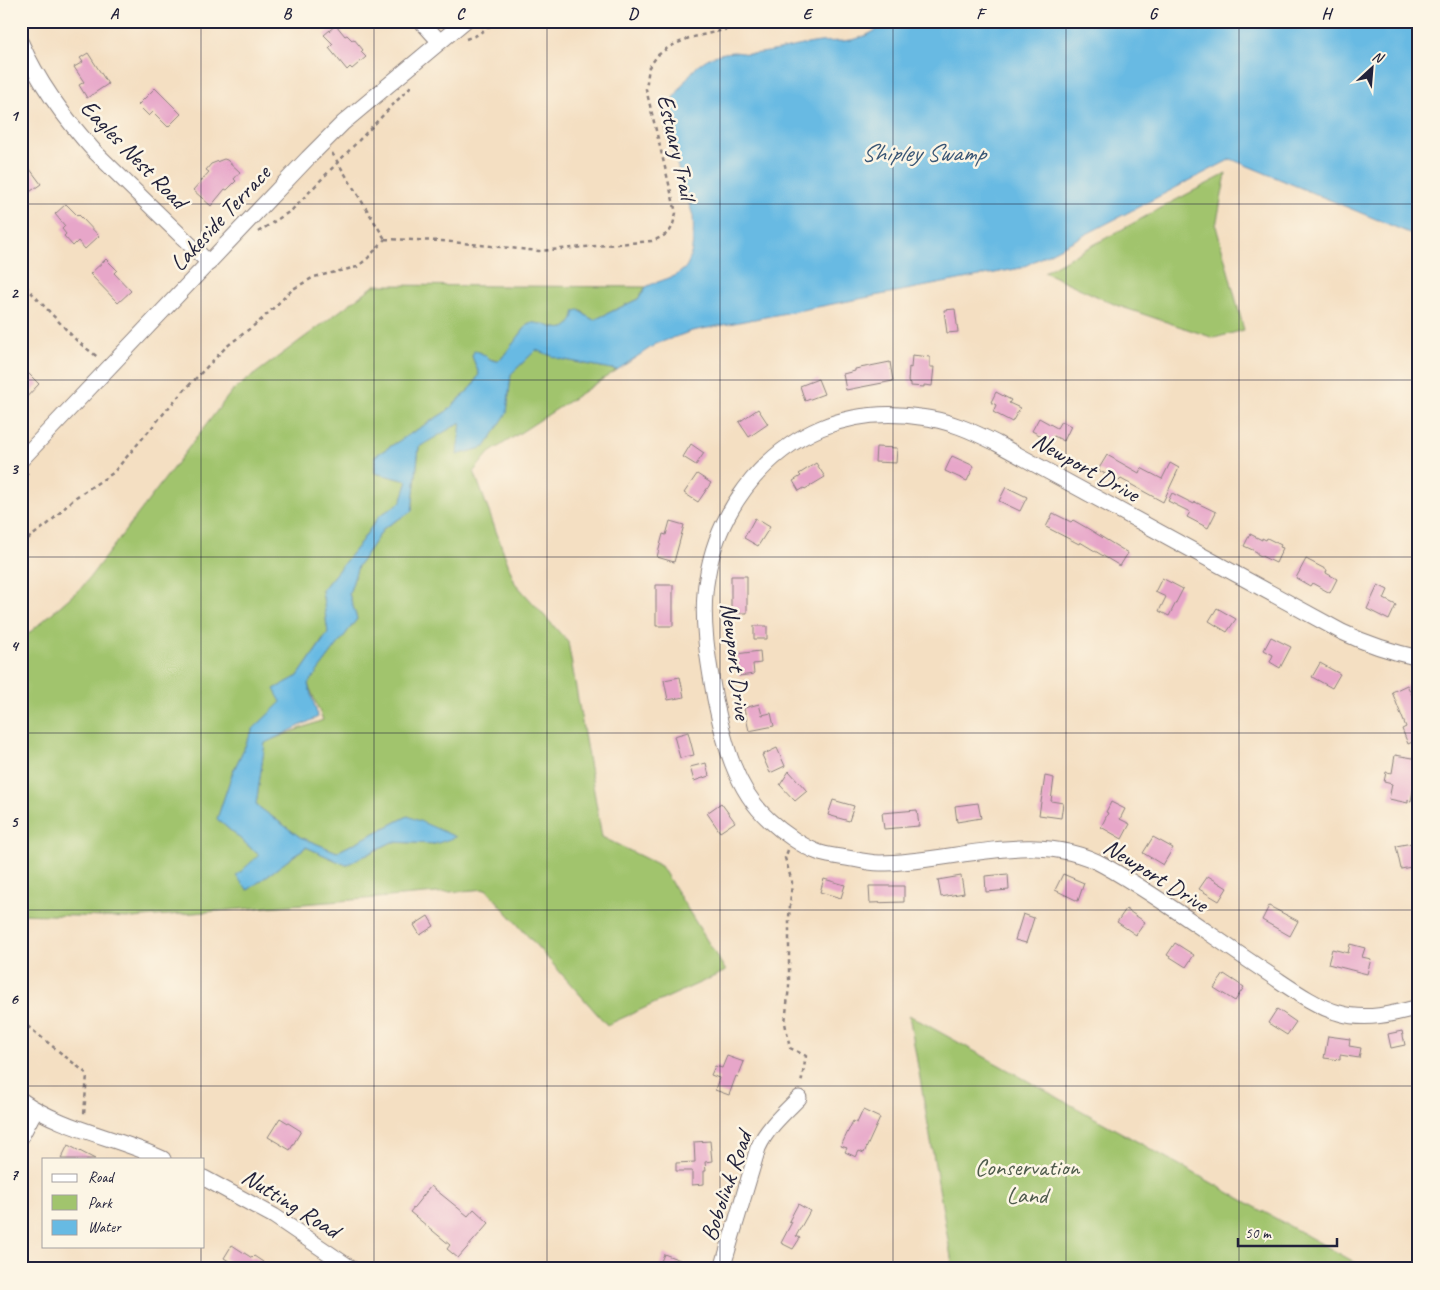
<svg xmlns="http://www.w3.org/2000/svg" width="1440" height="1290" font-family="Caveat,sans-serif">
<style>
.green{fill:#a1c46d;stroke:#627354}
.water{fill:#67bae3;stroke:#446e8f}
.building{fill:#e7a6c9}
.lines{fill:none;stroke-linecap:round;stroke-linejoin:round}
.minor-casing{stroke:#8b807e;stroke-width:17}
.path{stroke:#8b807e;stroke-width:2.5;stroke-dasharray:4 4;stroke-linecap:butt}
.minor{stroke:#fff;stroke-width:15}
.grid{fill:none;stroke:#22223b;stroke-width:1;stroke-opacity:0.55}
.labels{text-anchor:middle;dominant-baseline:central;stroke-width:5;stroke-linejoin:round;paint-order:stroke}
.street-label{font-size:24px;fill:#22223b;stroke:#fcf5e5}
.park-label{font-size:24px;fill:#4e5b4c;stroke:#fcf5e5}
.water-label{font-size:25px;font-style:italic;fill:#3a5776;stroke:#fcf5e5}
.neatline{fill:none;stroke:#22223b;stroke-width:2}
.grid-label{font-size:16px;text-anchor:middle;font-weight:bold;fill:#22223b}
</style>
<rect width="100%" height="100%" fill="#fcf5e5"/>
<filter id="ink" filterUnits="userSpaceOnUse"><feTurbulence type="fractalNoise" baseFrequency=".02" numOctaves="2"/><feDisplacementMap in="SourceGraphic" scale="10" xChannelSelector="R" yChannelSelector="G"/><feConvolveMatrix kernelMatrix="1 2 1 2 8 2 1 2 1" color-interpolation-filters="sRGB"/></filter>
<filter id="wash" filterUnits="userSpaceOnUse"><feTurbulence type="fractalNoise" baseFrequency=".0096" numOctaves="4" result="noise"/><feDisplacementMap in="SourceGraphic" scale="20" xChannelSelector="R" yChannelSelector="G"/><feGaussianBlur stdDeviation="1.12" result="paint"/><feColorMatrix in="noise" values="0 0 0 0 0 0 0 0 0 0 0 0 0 0 0 0 0 1.4 0 .05"/><feComposite in="paint" operator="in"/></filter>
<g filter="url(#wash)">
<rect width="100%" height="100%" fill="#f4dfc2"/>
<!-- green -->
<path class="green" d="M1226,174l-10,52 28,104 -30,8 -98,-33 -72,-33 128,-70z
M375,285l271,2 -8,12 -44,21 -6,-3 -6,-6h-7c-1,3 -1,9 -3,12 -8,13 -30,-1 -43,0l-28,36c-9,4 -14,-2 -21,-7l-8,4 7,18 -6,12 -26,25 -72,45v17l33,8 -7,21 -22,14 -21,30 -36,44 6,42 -30,44 -23,13 7,13 -29,27 -21,45 -15,45 42,36 -11,35 58,-43 40,18 46,-23 43,2 -27,-28 -71,36 -37,-15 -44,-32 9,-63 58,-22 -15,-36 49,-65 -8,-25 9,-28 26,-38 28,-17 7,-64 42,-26 46,-8 4,-39 26,-25 23,10 57,11 -128,83 -15,18 41,112 53,59 34,195 59,29 65,105 -119,54 -121,-136 -354,29 -111,-4v-274l62,-54 149,-195z
M909,1015l458,254h-414z"/>
<!-- water -->
<path class="water" d="M888,21h531v216l-188,-78 -210,109 -329,63 -36,13 -39,26 -57,-11 -24,-9 -25,24 -4,39 -22,34 -28,8 4,-33 -42,25 -7,64 -28,17 -26,38 -9,28 8,25 -49,65 10,33 -53,26 -9,62 44,32 37,15 71,-36 48,21 -21,7 -43,-2 -46,23 -40,-18 -58,43 -12,-14 23,-21 -42,-36 15,-45 21,-45 28,-27 -7,-13 24,-13 30,-43 -6,-43 36,-44 21,-30 22,-14 7,-21 -33,-8v-17l72,-45 26,-25 6,-12 -7,-18 2,-5c9,0 14,10 23,10l4,-2 28,-36c21,-2 39,20 46,-12l4,-1 9,7 6,3 44,-21 8,-12 4,-2c9,-4 26,-8 33,-15 11,-8 11,-42 10,-54l-27,-87c-1,-18 4,-24 13,-39 14,-22 26,-36 54,-38 6,0 12,2 19,2 23,-2 46,-9 68,-12 10,-1 21,0 31,-2 13,-2 27,-10 37,-19z"/>
<g id="blocks">
<!-- building -->
<path class="building" d="M336,25l9,11 2,-1 5,5 2,-1 9,11 -2,2 5,5 -14,12 -2,-2 -3,3 -18,-22 4,-4 -9,-9z
M88,53l20,31 -21,14 -8,-13 5,-3 -10,-15 9,-5 -3,-4z
M155,88l26,26 -13,13 -15,-15 -4,4 -11,-11z
M21,157l20,27 -20,14z
M224,159l3,1 13,12 -6,7 2,2 -9,9 -2,-1 -14,17 -18,-16 16,-18 -3,-2 5,-6z
M66,204l11,11 1,-1 5,5 16,17 -14,13 -7,-8 -5,5 -9,-10 2,-2 -4,-5 3,-3 -10,-12z
M106,259l11,11 -3,3 17,18 -13,12 -28,-29z
M955,309l3,23 -11,1 -3,-23z
M912,355l18,2v10h4l-2,19 -8,-1v2l-13,-1v-3l-3,-1 1,-15 2,1z
M890,362l3,19 -47,9 -3,-16 12,-3v-2z
M27,372l12,12 -18,19v-26z
M818,379l6,15 -19,7 -5,-15z
M996,392l15,8 -2,3 11,5 -8,14 -19,-10 3,-7 -5,-3z
M758,409l10,15 -19,13 -10,-15z
M1039,418l18,10 4,-7 10,5 -7,15 -10,-5 -3,5 -19,-10z
M691,444l13,9 -8,12 -13,-8z
M876,447l21,1 -1,15 -21,-1z
M1107,455l32,18 2,-5 21,11 8,-16 9,5 -16,34 -42,-23 -2,2 -21,-11z
M952,456l22,10 -7,15 -22,-10z
M816,463l9,14 -20,12 -1,-1 -5,3 -6,-10 8,-5 -2,-2z
M697,474l14,9 -13,19 -14,-9z
M1006,487l21,10 -7,14 -21,-10z
M1172,493l22,11 1,-2 21,10 -8,16 -21,-11 3,-5 -22,-11z
M1053,513l18,9 2,-2 14,8 41,25 -8,13 -40,-24 -1,2 -33,-17z
M755,518l15,9 -12,19 -14,-8z
M670,521l14,4 -10,37 -17,-5 6,-23 3,1z
M1250,534l12,6v-2l4,2 1,-2 14,7 -1,2 3,1 -7,15 -19,-9v-2l-13,-6z
M1306,559l21,11 -1,3 11,6 -7,14 -18,-10 -2,3 -14,-8z
M731,576h16v37h-16z
M1162,578l21,11 -14,27 -10,-5 7,-14 -11,-5z
M656,585h17v41h-17z
M1378,585l10,5 -4,9 12,6 -7,15 -22,-11z
M1217,608l19,11 -9,13 -18,-11z
M754,626h13v13h-13z
M1271,637l20,10 -11,21 -10,-6 3,-7 -9,-5z
M760,651l1,12 -8,1 1,10 -15,2 -3,-22z
M1320,663l20,11 -8,14 -20,-11z
M680,677l4,20 -16,3 -4,-20z
M1407,685l5,10 2,-1 5,12v33l-11,5 -6,-15 4,-2 -14,-35z
M759,704l3,11 9,-2 3,13 -25,5 -5,-23z
M688,732l6,23 -14,3 -6,-22z
M777,748l8,18 -15,7 -8,-18z
M1395,755l24,4v11h-2l-6,31 -3,-1v3l-19,-4 3,-15 -8,-2 2,-10 6,1z
M706,763l3,13 -15,5 -4,-14z
M789,771l18,20 -12,10 -15,-16z
M1045,776l9,2 -3,23 12,2 -2,15 -22,-3z
M833,800l21,6 -5,15 -21,-6z
M1111,802l14,7 -5,10 10,5 -8,15 -21,-12 7,-14 -2,-1z
M721,803l14,19 -15,10 -13,-19z
M978,803l3,15 -24,4 -2,-16z
M917,810l2,16 -35,3 -2,-16z
M1153,837l20,11 -10,17 -20,-12z
M1412,843l4,23 -15,3 -5,-23z
M1008,874l1,16 -23,2 -1,-16z
M1063,874l21,9 -6,18 -23,-11z
M961,876l3,17 -23,4 -3,-17z
M1208,876l19,12 -8,13 -20,-12z
M824,879l21,6 -4,13 -21,-6z
M869,886h35v16l-34,1z
M1269,906l29,15 -8,15 -28,-16z
M1126,909l19,13 -9,13 -19,-13z
M1023,914l11,4 -8,25 -11,-3z
M428,916l6,10 -14,9 -6,-10z
M1175,943l19,12 -8,12 -19,-12z
M1350,944l15,4 -3,9 9,2 -4,15 -39,-10 4,-15 16,4z
M1224,974l20,13 -9,14 -21,-13z
M1277,1009l19,13 -9,13 -19,-12z
M1402,1031l3,14 -14,3 -3,-14z
M1328,1036l22,3 -1,7 12,2 -2,10 -19,-3v5l-16,-2z
M727,1056l17,6 -6,15 -2,-1 -7,19 -14,-5 4,-12 -8,-3 4,-9 7,2z
M863,1110l17,8 -16,35 -5,-2 -3,6 -11,-5 2,-4 -6,-2 12,-25 4,2z
M280,1118l21,13 -11,19 -22,-13z
M710,1141l2,20 -7,1 1,9h-2v13l-12,1v-14h-16v-8l19,-1 -1,-20z
M68,1145l27,14h-34z
M431,1186l37,30 6,-7 15,14 -31,35 -11,-9 3,-4 -40,-33z
M798,1204l12,7 -14,25 4,2 -7,11 -12,-6 11,-21 -3,-1z
M232,1245l20,13 2,-2 9,6 -1,2 7,5h-28l-17,-11z
M664,1254l16,6 -3,9h-19z"/>
</g>
</g>
<g filter="url(#ink)">
<use href="#blocks" fill-opacity="0" stroke="#8b807e" stroke-width="1"/>
<g class="lines">
<defs>
<path id="minor" d="M421,21l19,21
M21,43c18,41 45,77 75,110l113,110
M21,460l287,-302 35,-35 122,-102
M1419,658c-27,-6 -52,-14 -77,-26l-346,-189c-24,-12 -48,-23 -76,-26 -33,-5 -68,-2 -99,11 -61,26 -104,86 -114,150 -7,38 1,83 8,121 9,43 20,90 54,121 13,12 34,27 51,33 10,3 22,4 33,6 9,2 18,4 27,4 74,0 155,-36 225,3 57,32 109,72 164,108 20,13 47,33 70,39 27,8 54,1 80,-6
M21,1100c42,30 96,37 142,59
M21,1137l14,-27
M204,1178l70,38 78,53
M722,1269l36,-121c9,-20 25,-34 41,-50"/>
</defs>
<!-- minor casing -->
<use href="#minor" class="minor-casing"/>
<!-- path -->
<path class="path" d="M466,39l11,-4 20,-14
M332,153l53,86
M258,232l34,-22 120,-125
M385,239l57,2 97,10 113,-10c19,-8 19,-8 24,-28l-30,-124 3,-22 9,-12 11,-8 20,-9 48,-11 76,-2 20,-4
M21,279l7,10 50,53 21,16
M21,480l7,-7
M21,544l27,-20 28,-27 37,-24 63,-74 50,-52 35,-27 32,-31 21,-12 43,-10 11,-9 17,-19
M788,850l-3,8 7,24 -3,35v69l-4,37 5,25 16,8 -5,28
M21,1021l66,53 -3,41"/>
<!-- minor -->
<use href="#minor" class="minor"/>
</g>
</g>
<!-- grid -->
<path class="grid" d="M201,21v1138M374,21v1248M547,21v1248M720,21v1248M893,21v1248M1066,21v1248M1239,21v1248M21,204h1398M21,380h1398M21,557h1398M21,733h1398M21,910h1398M21,1086h1398M201,1246v23"/>
<g class="labels">
<!-- street labels -->
<g class="street-label">
<text transform="translate(677 147) rotate(77)">Estuary Trail</text>
<text transform="translate(134 154) rotate(46)">Eagles Nest Road</text>
<text transform="translate(220 218) rotate(-47)">Lakeside Terrace</text>
<text transform="translate(1086 467) rotate(29)">Newport Drive</text>
<text transform="translate(736 661) rotate(83)">Newport Drive</text>
<text transform="translate(1156 875) rotate(32)">Newport Drive</text>
<text transform="translate(726 1186) rotate(-71)">Bobolink Road</text>
<text transform="translate(291 1203) rotate(32)">Nutting Road</text>
</g>
<!-- park labels -->
<g class="park-label">
<text x="1027" y="1167">Conservation<tspan x="1027" dy="28">Land</tspan></text>
</g>
<!-- water labels -->
<g class="water-label">
<text x="923" y="153">Shipley Swamp</text>
</g>
</g>
<!-- margin -->
<rect width="1440" height="1290" fill="none" stroke="#fcf5e5" stroke-width="55"/>
<!-- legend -->
<rect x="42" y="1158" width="162" height="90" fill="#fcf5e5" stroke="#a5a1a1"/>
<rect x="52" y="1174" width="25" height="8" fill="#ffffff" stroke="#a5a1a1"/>
<text x="88" y="1182" font-size="15" fill="#22223b">Road</text>
<rect x="52" y="1195" width="25" height="15" fill="#a1c46d" stroke="#a5a1a1"/>
<text x="88" y="1208" font-size="15" fill="#22223b">Park</text>
<rect x="52" y="1220" width="25" height="15" fill="#67bae3" stroke="#a5a1a1"/>
<text x="88" y="1232" font-size="15" fill="#22223b">Water</text>
<!-- north arrow -->
<g transform="translate(1372 68) rotate(26)" stroke="#fcf5e5" stroke-width="4" paint-order="stroke">
<path d="M0-4L9 19L0 12L-9 19Z" fill="#22223b"/>
<text y="-8" font-size="14" font-weight="bold" text-anchor="middle" fill="#22223b">N</text>
</g>
<!-- scale -->
<path d="M1238 1238v8h99v-8" fill="none" stroke="#22223b" stroke-width="2.5"/>
<text x="1245" y="1238" font-size="15" fill="#22223b" stroke="#fcf5e5" stroke-width="4" paint-order="stroke">50 m</text>
<rect x="28" y="28" width="1384" height="1234" class="neatline"/>
<g class="grid-label">
<text x="114" y="19">A</text>
<text x="287" y="19">B</text>
<text x="460" y="19">C</text>
<text x="633" y="19">D</text>
<text x="807" y="19">E</text>
<text x="980" y="19">F</text>
<text x="1153" y="19">G</text>
<text x="1326" y="19">H</text>
<text x="14" y="121">1</text>
<text x="14" y="298">2</text>
<text x="14" y="474">3</text>
<text x="14" y="651">4</text>
<text x="14" y="827">5</text>
<text x="14" y="1004">6</text>
<text x="14" y="1180">7</text>
</g>
</svg>
